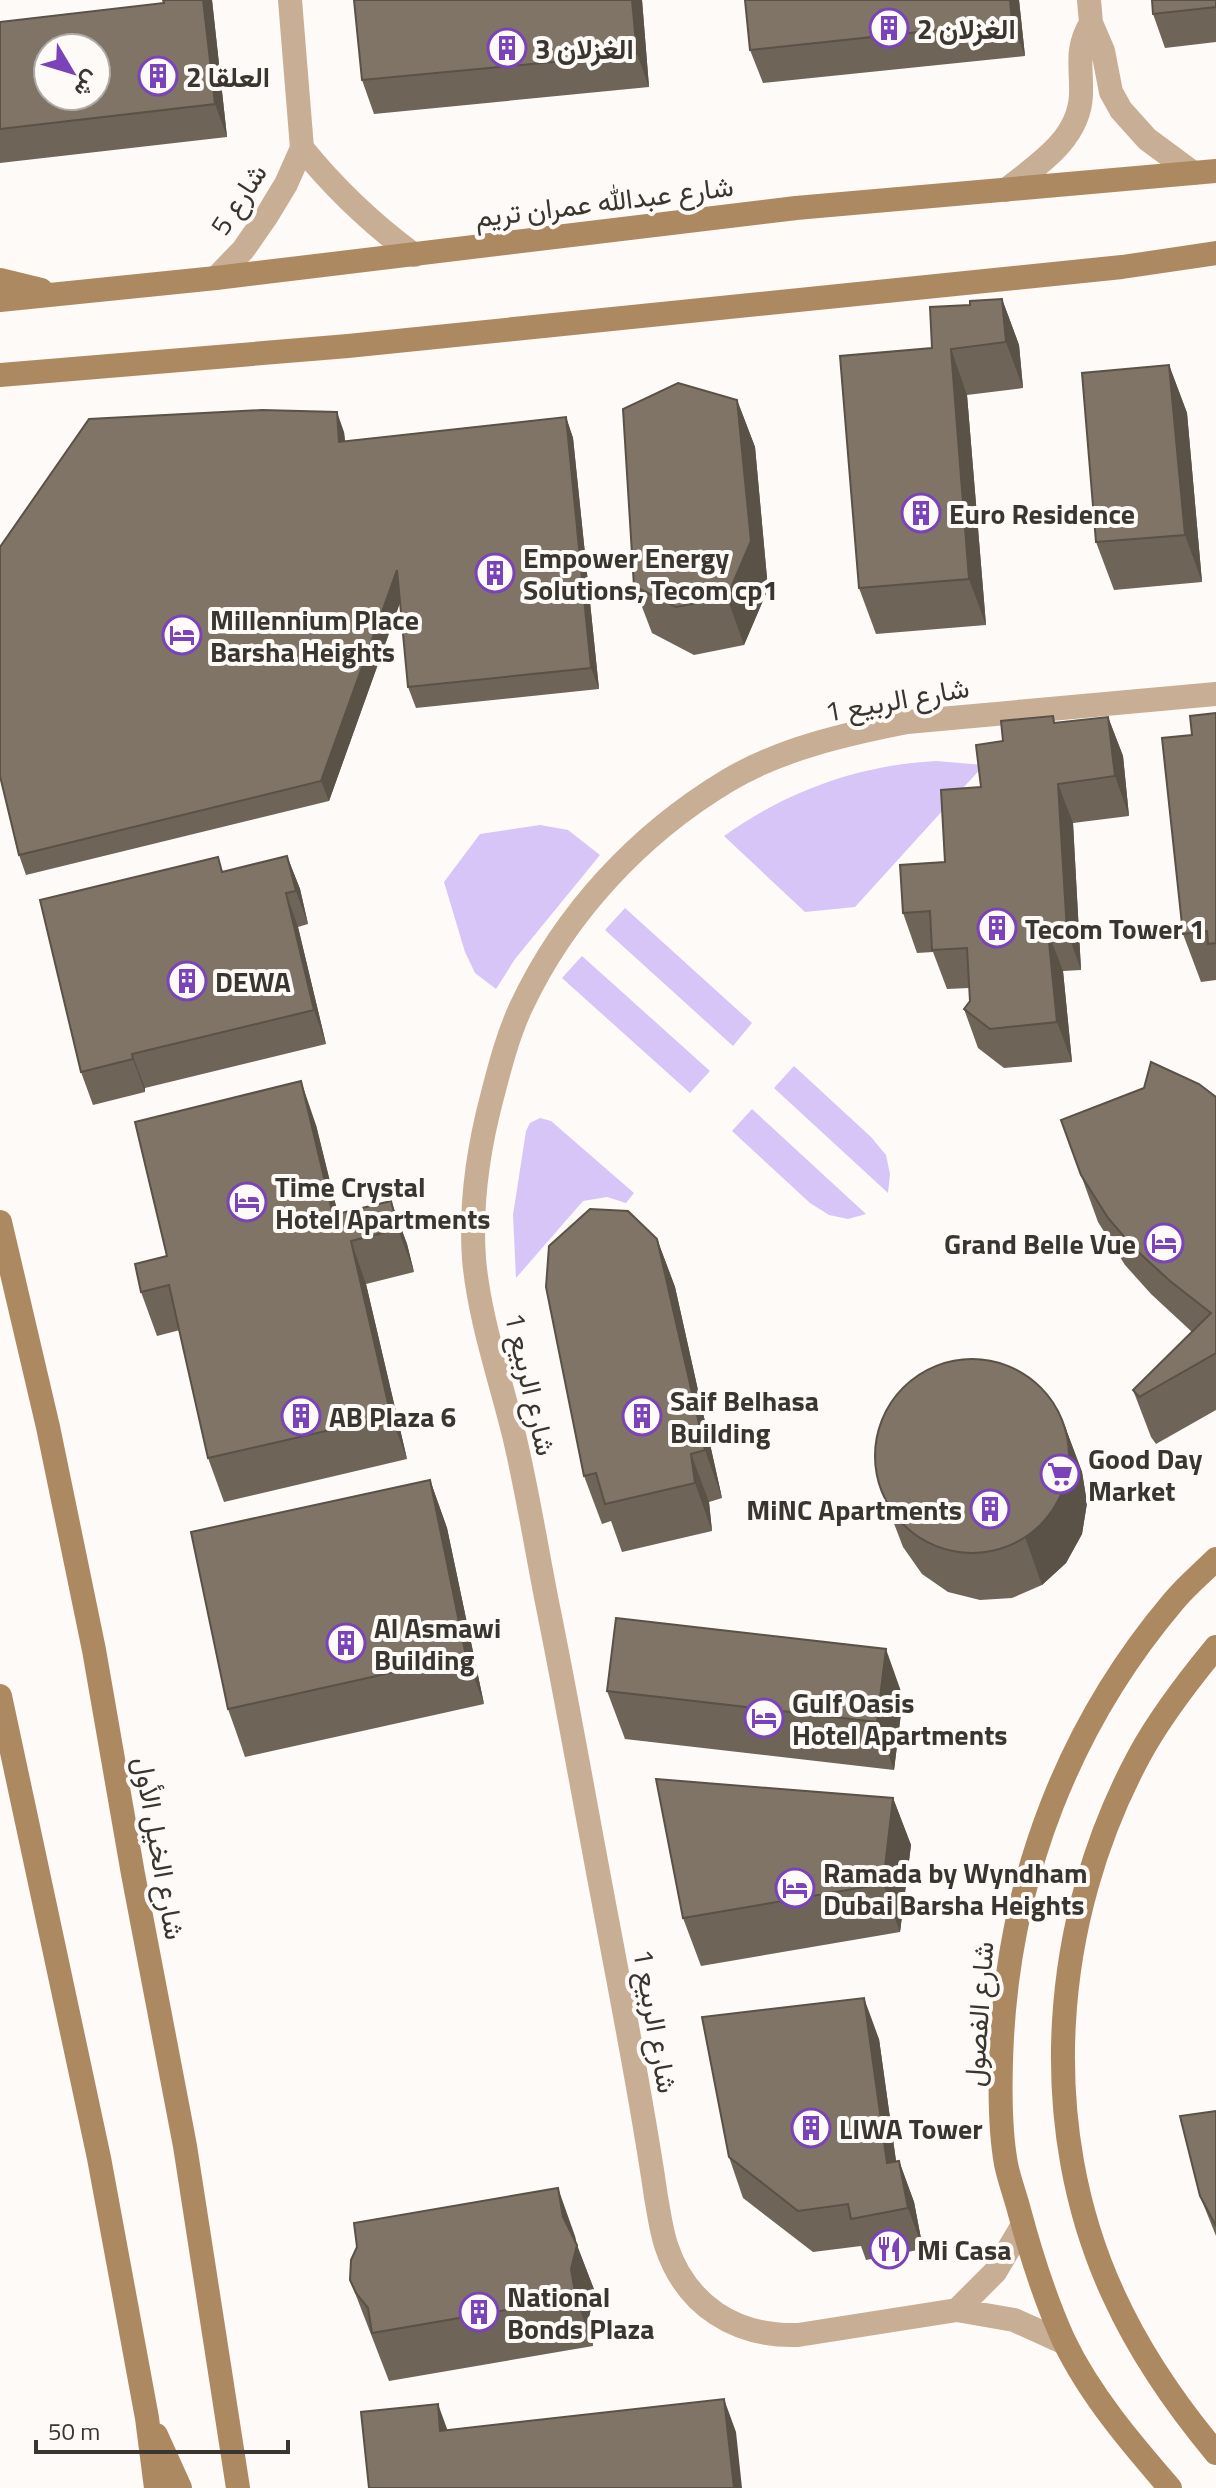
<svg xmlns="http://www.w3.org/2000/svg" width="1216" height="2488" font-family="'Titillium Web',Vazirmatn,sans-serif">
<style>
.green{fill:#d8c5f7}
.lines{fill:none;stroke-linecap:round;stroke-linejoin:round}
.street{stroke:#c7ae94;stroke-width:24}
.secondary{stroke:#ad8961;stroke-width:24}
.wall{fill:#6e6458}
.shaded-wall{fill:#5a5147}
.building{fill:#807466;stroke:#5a5147;stroke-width:2;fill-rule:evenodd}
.labels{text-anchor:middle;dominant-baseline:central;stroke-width:8;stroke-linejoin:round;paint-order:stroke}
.poi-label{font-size:28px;font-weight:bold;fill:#3b352f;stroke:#fdfaf7;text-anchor:start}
.street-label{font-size:28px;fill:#3b352f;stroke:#fdfaf7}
</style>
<rect width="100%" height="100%" fill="#fdfaf7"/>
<!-- green -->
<path class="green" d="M936,761l48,4 -129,142 -50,5 -81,-76c63,-45 135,-71 212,-75z
M540,825l28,5 32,25 -85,104 -19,30 -21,-16 -10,-21 -21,-70 36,-48z
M625,908l127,115 -19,23 -128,-116z
M582,956l128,115 -20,22 -128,-115z
M794,1066l77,71 15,18 4,19 -2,19 -114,-105z
M752,1109l114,105 -18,5 -19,-4 -19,-12 -78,-72z
M540,1118l11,3 83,72 -8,10 -19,-6 -24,4 -67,77 -3,-63 13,-84 4,-8z"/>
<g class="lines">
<!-- street -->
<path class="street" d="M1089,0l2,23 12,28 8,41 10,18 26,29 46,34
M302,148c33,41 69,75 112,107
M1006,190c31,-25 73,-50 75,-95 1,-28 -6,-46 10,-72
M216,278l27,-28 23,-33 20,-33 16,-36 -12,-148
M957,2310l38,-38 28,-47
M1065,2343l-51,-23 -57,-10 -159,25c-62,2 -112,-29 -132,-90 -5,-15 -7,-32 -10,-48 -13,-91 -31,-181 -48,-272 -20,-104 -38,-209 -59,-313 -12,-59 -21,-119 -35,-177 -14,-57 -35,-118 -40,-176 -4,-56 4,-109 18,-162 8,-31 16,-62 29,-90 44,-94 118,-173 206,-226 53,-32 119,-47 180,-59l309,-28"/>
<!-- secondary -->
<path class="secondary" d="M0,280l41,10
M0,300l216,-22 580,-70 420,-37
M0,375l348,-29 774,-79 94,-14
M0,1222l48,205 46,223 39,224 52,272 53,342
M1216,1647c-28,34 -56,70 -77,109 -88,163 -104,370 -25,540 26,57 62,109 102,157
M0,1696l99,462 48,260 9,70
M156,2435l24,53
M1170,2488c-39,-45 -80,-93 -106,-147 -19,-42 -33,-86 -45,-131 -4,-15 -10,-31 -13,-46 -7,-39 -6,-88 -4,-127 9,-161 67,-312 171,-435 13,-16 29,-29 43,-43"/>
</g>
<!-- wall -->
<path class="wall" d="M212,0l15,137 -227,26v-141l164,-19z
M354,0h288l7,87 -275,27 -12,-34z
M1019,0l6,56 -262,27 -13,-33z
M1216,0v42l-51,6 -12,-34z
M1002,299l17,46 4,43 -56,7 19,230 -110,9 -17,-46 73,-240 38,-43z
M1169,365l18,48 15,169 -88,8 -18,-48z
M737,400l18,47 13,142 -24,56 -50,10 -42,-22 -18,-47z
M566,417l7,21 26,251 -183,19 -8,-21 -8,-84 -71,198 -303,74 -7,-20 325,-423 1,9z
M1216,713v267l-15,2 -18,-48z
M1108,717l15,39 6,60 -56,7 8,147 -18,1 9,91 -68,6 -26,-20 -14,-39 6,-8 -1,-13 -22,1 -14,-37 -16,1 -14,-40 42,-51 58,-121 53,-18z
M287,856l13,33 8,35 -10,3 28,117 -181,44v4l-52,13 -12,-33 142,-200z
M1216,1097v313l-60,34 -5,-7 -18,-47 59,-58 -41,-38 -26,-29 -27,-43 -37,-102z
M316,1125l22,89 53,-13 16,43 7,28 -48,12 41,175 -183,43 -16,-44 -28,-128 -23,6 -16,-44 26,-36z
M657,1239l18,48 47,211 -13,4 3,29 -90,21 -11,-31 -9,3 -18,-48z
M1064,1424l18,48 5,31 -5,31 -16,29 -24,22 -30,13 -32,2 -32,-8 -26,-18 -19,-27 -18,-47z
M430,1480l17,48 37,176 -239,53 -17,-48z
M607,1691l296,6 -9,73 -269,-31z
M893,1798l18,47 -11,87 -199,34 -18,-48z
M879,2039l17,122h3l15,41 9,47 -57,11 -5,-14 -48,6 -70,-54 -14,-41z
M1216,2111v125l-16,-40z
M575,2236l1,7 19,49 -6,25 4,29 -204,35 -39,-101z"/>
<!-- shaded-wall -->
<path class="shaded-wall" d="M203,0h9l15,137 -12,-33z
M632,0h10l7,87 -12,-33z
M1010,0h9l6,56 -13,-34z
M1002,299l17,46 4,43 -17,-46z
M951,349l16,46 19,230 -17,-46z
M1169,365l18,48 15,169 -17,-47z
M737,400l18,47 13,142 -24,56 -17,-48z
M337,412l7,20 3,30 -8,-20z
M566,417l7,21 26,251 -8,-21z
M397,570l7,21 -75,210 -8,-20z
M1108,717l15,39 6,60 -14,-40z
M1058,784l15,39 8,147 -14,-39z
M287,856l13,33 8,35 -12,-33z
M286,893l12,34 28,117 -12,-34z
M1048,932l15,39 9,91 -15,-40z
M132,1054l13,34v4l-12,-33z
M301,1081l15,44 33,134 -16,-44z
M391,1201l16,43 7,28 -16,-43z
M657,1239l18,48 47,211 -17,-48z
M351,1241l15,43 41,175 -16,-43z
M1064,1424l18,48 5,31 -5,31 -16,29 -24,22 -17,-48z
M691,1454l18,48 3,29 -17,-48z
M430,1480l17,48 37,176 -18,-48z
M886,1649l17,48 -9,73 -17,-48z
M893,1798l18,47 -11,87 -17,-48z
M864,1998l15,41 23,165 -15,-41z
M899,2161l15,41 9,47 -15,-41z
M558,2188l17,48 2,10v-1l18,47 -6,25 4,29 -17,-48z
M724,2399l12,33 6,56h-8z
M438,2404l12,33 -10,-6z"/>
<!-- building -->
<path class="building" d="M163,0h40l12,104 -215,25v-107l164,-19zM48,48h48v48h-48z
M354,0h278l5,54 -275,26z
M745,0h265l2,22 -262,28z
M1152,0h64v7l-63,7z
M1002,299l4,43 -55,7 18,230 -110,9 -19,-232 92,-8 -2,-41 40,-2v-4z
M1169,365l16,170 -89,7 -14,-169z
M678,383l59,17 14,141 -24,56 -51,10 -42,-21 -11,-177z
M262,410l75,2 2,30 227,-25 25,251 -183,19 -11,-117 -76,211 -302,74 -19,-79v-229l89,-128z
M1216,713v230l-8,1 -1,-13 -24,3 -21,-196 30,-3 -2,-19z
M1053,716l1,7 54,-6 7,59 -57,8 9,147 -19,1 9,90 -67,7 -26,-20 6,-8 -3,-53 -35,2 -2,-39 -27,2 -3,-48 45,-3 -4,-72 40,-3 -5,-42 27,-4 -2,-20z
M287,856l9,35 -10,2 28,117 -182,44 1,5 -52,13 -41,-172 178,-43 4,15z
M1151,1062l48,22 17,13v256l-77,44 -6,-7 78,-77 -41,-32 -37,-34 -25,-29 -27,-43 -20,-55 83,-32z
M301,1081l32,134 58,-14 7,28 -47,12 40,175 -183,42 -39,-173 -28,7 -6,-28 32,-8 -32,-134z
M590,1209l38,2 29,28 48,211 -14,4 4,29 -90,21 -9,-31 -12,3 -38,-189 3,-41z
M875 1456a97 97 0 1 1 194 0a97 97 0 1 1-194 0Z
M430,1480l36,176 -238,53 -37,-177z
M616,1618l270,31 -9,73 -270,-31z
M656,1779l237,19 -10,86 -200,34z
M864,1998l23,165 12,-2 9,47 -57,11 -3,-15 -50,7 -69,-54 -27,-140z
M1216,2111v115l-16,-30 -20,-80z
M558,2188l5,29 14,28 -6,24 5,29 -204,35 -4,-25 -12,-15 -6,-13 1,-20 6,-13 -3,-24z
M724,2399l10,89h-365l-8,-76 77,-8 2,27z"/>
<!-- icons -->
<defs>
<symbol id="building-ring" viewBox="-11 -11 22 22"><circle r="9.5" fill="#fdfaf7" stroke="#7b43ba" stroke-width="1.5"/><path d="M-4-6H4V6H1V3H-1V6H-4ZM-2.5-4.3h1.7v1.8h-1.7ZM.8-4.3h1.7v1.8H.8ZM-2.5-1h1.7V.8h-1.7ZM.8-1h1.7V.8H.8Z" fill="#7b43ba"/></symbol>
<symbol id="hotel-ring" viewBox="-11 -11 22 22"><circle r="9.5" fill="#fdfaf7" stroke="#7b43ba" stroke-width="1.5"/><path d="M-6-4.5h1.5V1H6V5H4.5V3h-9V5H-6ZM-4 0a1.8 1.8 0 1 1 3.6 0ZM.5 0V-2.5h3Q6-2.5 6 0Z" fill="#7b43ba"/></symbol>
<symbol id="supermarket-ring" viewBox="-11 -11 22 22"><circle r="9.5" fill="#fdfaf7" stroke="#7b43ba" stroke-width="1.5"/><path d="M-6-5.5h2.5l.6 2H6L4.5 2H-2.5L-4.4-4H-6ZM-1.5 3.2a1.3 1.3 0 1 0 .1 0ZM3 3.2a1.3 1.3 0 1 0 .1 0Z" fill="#7b43ba"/></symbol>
<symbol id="restaurant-ring" viewBox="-11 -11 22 22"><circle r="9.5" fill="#fdfaf7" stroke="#7b43ba" stroke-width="1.5"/><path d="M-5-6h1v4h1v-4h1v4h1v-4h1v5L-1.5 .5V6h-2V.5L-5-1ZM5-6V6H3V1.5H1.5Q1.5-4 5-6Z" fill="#7b43ba"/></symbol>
</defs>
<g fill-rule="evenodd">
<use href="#building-ring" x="867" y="6" width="44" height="44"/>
<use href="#building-ring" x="485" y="26" width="44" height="44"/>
<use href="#building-ring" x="136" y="54" width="44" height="44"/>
<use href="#building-ring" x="899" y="491" width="44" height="44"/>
<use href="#building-ring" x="473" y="551" width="44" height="44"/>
<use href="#hotel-ring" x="160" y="613" width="44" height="44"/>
<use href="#building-ring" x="975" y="906" width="44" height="44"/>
<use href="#building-ring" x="165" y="959" width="44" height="44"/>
<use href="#hotel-ring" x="225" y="1180" width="44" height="44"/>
<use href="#hotel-ring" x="1142" y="1221" width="44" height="44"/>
<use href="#building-ring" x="279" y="1394" width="44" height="44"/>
<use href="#building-ring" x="620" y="1394" width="44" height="44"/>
<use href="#supermarket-ring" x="1038" y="1452" width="44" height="44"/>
<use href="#building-ring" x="968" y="1487" width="44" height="44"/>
<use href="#building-ring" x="324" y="1621" width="44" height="44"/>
<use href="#hotel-ring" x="742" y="1696" width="44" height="44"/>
<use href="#hotel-ring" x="773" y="1866" width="44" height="44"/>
<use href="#building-ring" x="789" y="2106" width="44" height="44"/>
<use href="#restaurant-ring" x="867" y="2227" width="44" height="44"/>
<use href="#building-ring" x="457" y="2290" width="44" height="44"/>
</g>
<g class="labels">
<!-- poi labels -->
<g class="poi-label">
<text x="917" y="28">الغزلان 2</text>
<text x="535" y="48">الغزلان 3</text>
<text x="186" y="76">العلقا 2</text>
<text x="949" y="513">Euro Residence</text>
<text x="523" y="557">Empower Energy<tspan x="523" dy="32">Solutions, Tecom cp1</tspan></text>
<text x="210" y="619">Millennium Place<tspan x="210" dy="32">Barsha Heights</tspan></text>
<text x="1025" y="928">Tecom Tower 1</text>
<text x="215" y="981">DEWA</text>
<text x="275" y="1186">Time Crystal<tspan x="275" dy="32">Hotel Apartments</tspan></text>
<text x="1136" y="1243" text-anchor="end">Grand Belle Vue</text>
<text x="670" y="1400">Saif Belhasa<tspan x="670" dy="32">Building</tspan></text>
<text x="329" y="1416">AB Plaza 6</text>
<text x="1088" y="1458">Good Day<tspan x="1088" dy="32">Market</tspan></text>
<text x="962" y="1509" text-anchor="end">MiNC Apartments</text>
<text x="374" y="1627">Al Asmawi<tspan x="374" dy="32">Building</tspan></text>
<text x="792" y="1702">Gulf Oasis<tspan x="792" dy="32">Hotel Apartments</tspan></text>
<text x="823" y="1872">Ramada by Wyndham<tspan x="823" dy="32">Dubai Barsha Heights</tspan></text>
<text x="839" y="2128">LIWA Tower</text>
<text x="917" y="2249">Mi Casa</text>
<text x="507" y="2296">National<tspan x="507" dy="32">Bonds Plaza</tspan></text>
</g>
<!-- street labels -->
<g class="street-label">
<text transform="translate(238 199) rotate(-57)">شارع 5</text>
<text transform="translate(604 201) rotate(-7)">شارع عبدالله عمران تريم</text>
<text transform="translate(897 699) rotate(-10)">شارع الربيع 1</text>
<text transform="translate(531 1384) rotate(77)">شارع الربيع 1</text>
<text transform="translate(160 1848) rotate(80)">شارع الخيل الأول</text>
<text transform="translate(978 2014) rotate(-86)">شارع الفصول</text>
<text transform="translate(656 2021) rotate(80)">شارع الربيع 1</text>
</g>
</g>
<!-- north arrow -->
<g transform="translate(72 72) rotate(128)"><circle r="38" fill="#fdfaf7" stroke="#afaba7" stroke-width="2"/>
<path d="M0-6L14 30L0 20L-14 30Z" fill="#7b43ba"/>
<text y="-12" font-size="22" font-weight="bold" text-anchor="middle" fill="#3b352f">ش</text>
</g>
<!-- scale -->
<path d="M36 2440v12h252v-12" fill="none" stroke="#3b352f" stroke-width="4"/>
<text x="48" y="2440" font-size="24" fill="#3b352f" stroke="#fdfaf7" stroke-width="6" paint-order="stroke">50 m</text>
</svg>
